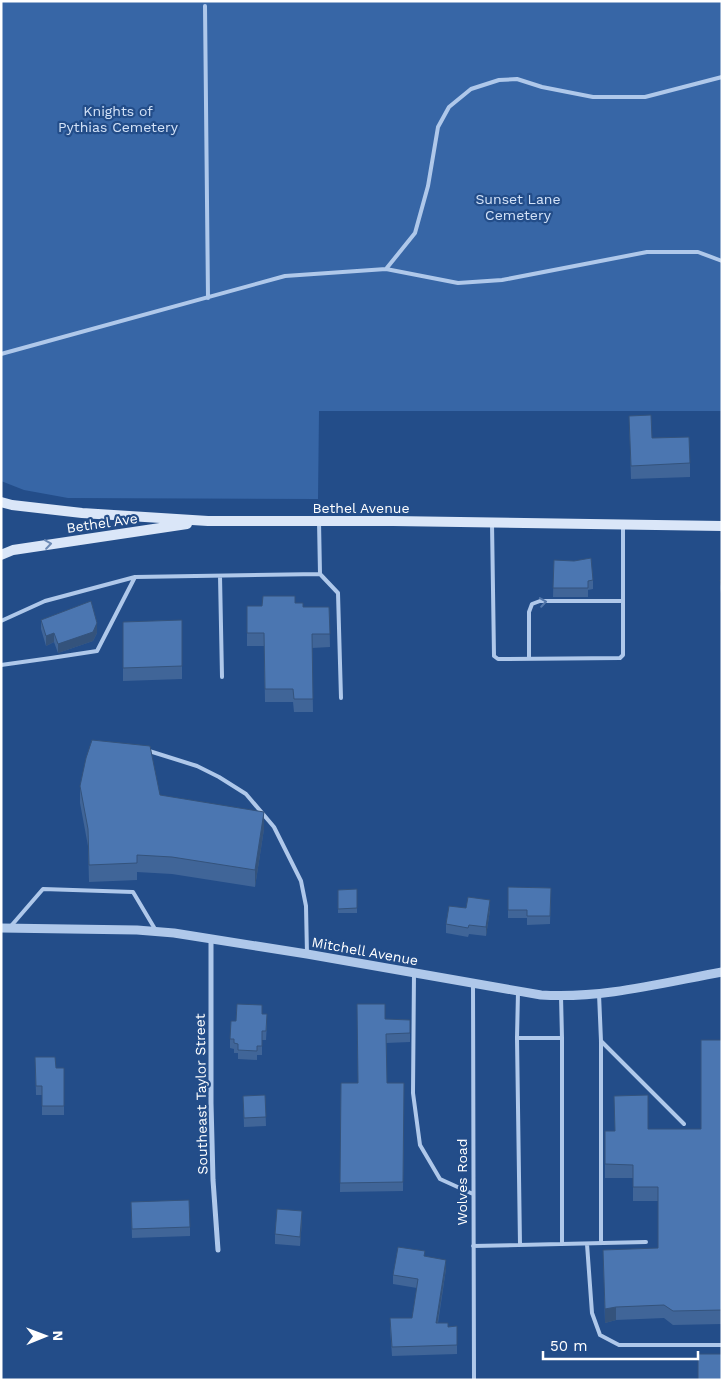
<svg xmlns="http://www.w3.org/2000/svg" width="723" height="1381" font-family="'Work Sans',sans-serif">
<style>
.green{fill:#3766a6}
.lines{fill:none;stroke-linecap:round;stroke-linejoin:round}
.service{stroke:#afc8ea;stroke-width:4}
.minor{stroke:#afc8ea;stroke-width:5}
.tertiary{stroke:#afc8ea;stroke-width:9}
.secondary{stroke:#dae6f8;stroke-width:10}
.wall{fill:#406598}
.shaded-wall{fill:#34537c}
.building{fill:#4b76b1;stroke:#34537c}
.oneway{stroke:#6c8ab5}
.oneway2{stroke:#5478ab}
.labels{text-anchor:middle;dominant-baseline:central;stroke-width:4.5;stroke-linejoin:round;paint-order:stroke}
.park-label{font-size:14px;fill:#d4e3f8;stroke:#234d89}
.street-label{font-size:14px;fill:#fff;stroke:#234d89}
</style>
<rect width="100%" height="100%" fill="#234d89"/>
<!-- green -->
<path class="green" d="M1,1h721v410h-403l-1,88 -250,-1 -44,-8 -23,-9z"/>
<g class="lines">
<!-- service -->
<path class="service" d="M205,6l3,292
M386,269l29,-36 13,-47 10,-59 11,-20 22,-18 28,-9 18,-1 25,8 51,10h52l77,-20
M1,354l284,-78 101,-7 72,14 44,-3 145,-28h51l24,9
M492,523l2,133 4,3 122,-1 3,-3v-130
M320,574l18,19 3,105
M220,576l2,101
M1,621l44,-20 90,-24 185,-3 -1,-53
M529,659v-47l3,-8 8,-3h83
M1,665l50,-7 46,-7 38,-74
M146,750l51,16 22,11 27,17 28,33 27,54 5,25 1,48
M11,926l32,-37 90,3 22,37
M414,973l-1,120 7,52 20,34 33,15
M473,984l1,396
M599,994l2,47v202
M561,996l1,42
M517,1038l1,-46
M601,1041l83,83
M587,1244l5,69 8,22 19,10h103
M520,1245l-3,-207h45v206
M473,1246l173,-4"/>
<!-- minor -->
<path class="minor" d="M211,938v165l2,77 5,70"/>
<!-- tertiary -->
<path class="tertiary" d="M1,928l136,2 37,3 133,21 234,41c61,4 121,-12 181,-23"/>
<!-- secondary -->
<path class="secondary" d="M1,502l11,3 70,8 126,8h185l329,5
M1,555l12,-5 174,-26"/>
</g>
<!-- wall -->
<path class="wall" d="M629,416l23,22 38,25v14l-59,2z
M554,560l39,20v9l-5,1v7h-35z
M720,580h2v18l-2,-9z
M295,603l8,4h26l1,40 -18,1 1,64h-19l-1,-10h-28l-1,-56h-17v-40h15z
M41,620l56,13 -4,8 -35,12 -4,-11 -8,4 -5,-17z
M182,620v59l-59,2v-59z
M80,786l80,9 104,34 -9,58 -83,-13 -35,-2v8l-48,2 -1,-36 -8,-43z
M508,887l43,1 -1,36 -23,1v-7h-19z
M357,889v24h-19v-23z
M466,908l24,2 -4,26 -17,-2 -1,3 -22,-4v-9z
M262,1014l5,9 -1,17h-4v15h-5v5l-19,-1v-6h-4v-4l-4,-1v-9l6,-18z
M385,1019l25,1v22l-24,1 1,40h17l-1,108 -63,1 1,-109h17z
M722,1040v284l-49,1 -9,-7 -48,2 -11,3 -2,-73 55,-2v-47h-25v-23h-28v-47h10l33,-2h53z
M35,1057l21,11h8v47h-22v-20h-6z
M265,1095l1,31 -22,1 -1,-31z
M131,1202l59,25v9l-58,2z
M302,1220l-2,26 -25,-2v-10z
M425,1256l21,13 -8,54 10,4 9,-1v28l-65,2 -2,-29 22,-9 5,-30 -24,-4v-9z"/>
<!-- shaded-wall -->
<path class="shaded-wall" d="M97,623v10l-4,8 -35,12v-9z
M54,633v9l-8,4v-10z
M264,812v17l-9,58v-17z
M490,900v10l-4,26v-9z
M302,1211v9l-2,26v-9z
M446,1260v9l-10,63v-9z
M616,1307v13l-11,3v-14z"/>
<!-- building -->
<path class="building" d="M651,415l1,23 37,-1 1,26 -59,3 -2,-50z
M591,558l2,22 -5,1v7h-35l1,-28 20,1z
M720,580h2v9z
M263,596h32v7h8v4h26l1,27h-18l1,65h-19l-1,-10h-28l-1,-56h-17v-27h15z
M91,601l6,22 -4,9 -35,12 -4,-11 -8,3 -5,-16z
M182,620v46l-59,2v-46z
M92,740l58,6 10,49 104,17 -9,58 -83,-13 -35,-2v8l-48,2 -1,-36 -8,-43 6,-28z
M508,887l43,1 -1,28h-23v-6h-19z
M357,889v19l-19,1v-19z
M468,897l22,3 -4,27 -17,-2 -1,3 -22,-4 3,-18 17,2z
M237,1004l25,1v9h5l-1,17h-4v15h-5v5l-19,-1v-6l-4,-1v-4h-4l1,-18h5z
M357,1004h28v15l25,1v13l-24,1 1,49h17l-1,99 -63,1 1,-100h17z
M701,1040h21v270l-49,1 -9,-6 -48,2 -11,2 -2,-59 55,-2v-61h-25v-22l-28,-1v-33h10l-1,-35 34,-1v34h53z
M35,1057h20l1,11h8v38h-22v-20h-6z
M265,1095l1,22 -22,1 -1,-22z
M189,1200l1,27 -58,2 -1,-27z
M277,1209l25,2 -2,26 -25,-3z
M398,1247l27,4 -1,5 22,4 -10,63h12v4l9,-1v19l-65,2 -2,-29h22l6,-39 -25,-4z
M698,1354h24v26h-24z"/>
<!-- one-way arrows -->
<defs><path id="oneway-chevron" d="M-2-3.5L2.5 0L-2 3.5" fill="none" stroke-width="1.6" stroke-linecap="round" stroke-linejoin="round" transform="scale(1.25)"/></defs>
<use class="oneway" href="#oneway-chevron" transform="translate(48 544) rotate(-8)"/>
<use class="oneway2" href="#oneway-chevron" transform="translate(543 602) rotate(-9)"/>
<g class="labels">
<!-- park labels -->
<g class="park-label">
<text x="118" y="111">Knights of<tspan x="118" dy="16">Pythias Cemetery</tspan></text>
<text x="518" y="199">Sunset Lane<tspan x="518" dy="16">Cemetery</tspan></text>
</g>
<!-- street labels -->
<g class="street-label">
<text x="361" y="508">Bethel Avenue</text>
<text transform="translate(102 523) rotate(-8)">Bethel Ave</text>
<text transform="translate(365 951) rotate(10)">Mitchell Avenue</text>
<text transform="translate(201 1094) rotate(-91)">Southeast Taylor Street</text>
<text transform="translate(462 1182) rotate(-90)">Wolves Road</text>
</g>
</g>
<!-- border -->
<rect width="723" height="1381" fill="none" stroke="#ffffff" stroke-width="5"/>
<!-- north arrow -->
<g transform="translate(45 1336) rotate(89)" stroke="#234d89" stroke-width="4" paint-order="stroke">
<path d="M0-4L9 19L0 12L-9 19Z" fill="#ffffff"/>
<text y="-8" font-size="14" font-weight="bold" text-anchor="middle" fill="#ffffff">N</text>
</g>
<!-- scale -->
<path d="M543 1351v8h155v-8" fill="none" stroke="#ffffff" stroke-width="2.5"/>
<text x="550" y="1351" font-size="15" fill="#ffffff" stroke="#234d89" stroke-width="4" paint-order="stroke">50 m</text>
</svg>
